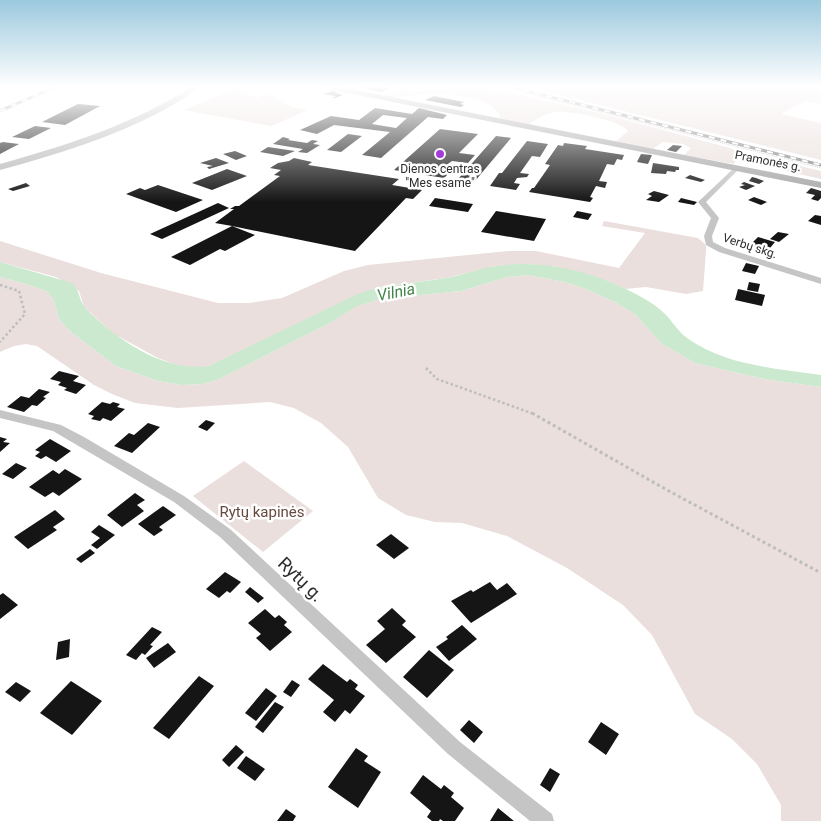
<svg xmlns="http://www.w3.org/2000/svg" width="821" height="821" font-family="Roboto,sans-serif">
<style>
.green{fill:#eadfdc}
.water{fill:#cae9ce}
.building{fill:#151515;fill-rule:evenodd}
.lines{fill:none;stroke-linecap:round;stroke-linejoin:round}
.path-far2{stroke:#bebebe;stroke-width:1;stroke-dasharray:1 1;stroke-linecap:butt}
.path-far1{stroke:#bebebe;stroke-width:2.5;stroke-dasharray:2.5 2.5;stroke-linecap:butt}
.path{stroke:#bebebe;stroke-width:3;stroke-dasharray:3 3;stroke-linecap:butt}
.minor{fill:#c5c5c5;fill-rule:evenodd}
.secondary{fill:#b8b8b8;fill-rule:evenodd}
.primary{fill:#a6a6a6;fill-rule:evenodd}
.rail-casing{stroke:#838383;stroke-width:3}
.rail{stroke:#fff;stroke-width:2;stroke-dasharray:6;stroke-linecap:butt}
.poi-dot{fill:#a53cd8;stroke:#fff;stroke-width:2}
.labels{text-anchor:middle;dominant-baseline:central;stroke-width:5;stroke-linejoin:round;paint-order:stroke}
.far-street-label{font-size:12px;fill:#2e2e2e;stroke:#fff}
.far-poi-label{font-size:12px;fill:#2e2e2e;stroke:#fff}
.park-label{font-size:15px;fill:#66493e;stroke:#fff}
.water-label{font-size:16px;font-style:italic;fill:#408448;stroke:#fff}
.near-street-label{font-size:18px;fill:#2e2e2e;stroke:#fff}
</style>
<rect width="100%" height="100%" fill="#fff"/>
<!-- green -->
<path class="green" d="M241,87l14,3 -10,4 11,4 11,-3 25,12 16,3 -37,16 -88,-16z
M398,87h79l41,7 85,20 127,34 11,5 -7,11 -50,-9 7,-7 -8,-4 -20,-2 -10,7 -38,-7 13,-11c-6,-10 -59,-21 -72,-19 -11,1 -20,8 -29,13l-26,-6c-8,-32 -87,-25 -112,-21l-6,-2 19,-8z
M527,87h294v17l-16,-3 -24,13 40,9v37z
M759,156l62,15v8l-65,-15z
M604,221l94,17 8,7v6l-3,40 -17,3 -40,-7 -20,2 -19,-8 -49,-14 -29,-3 -33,2 -50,12 -66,9 -171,79 -15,3 -15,-3 -21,-8 -44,-24 -30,-27 -5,-16 -23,-14 -56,-15v-21l101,32 117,30h31l33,-5 62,-27 24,-6 140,-14h28l83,17 26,-35 -43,-7z
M527,275l38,7 21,7 29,13 21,13 25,28 34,20 69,16 57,8v434h-40v-16l-24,-41 -25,-25 -37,-25 -43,-79 -29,-30 -56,-37 -60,-32 -45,-13 -27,-1 -29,-7 -28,-17 -30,-51 -27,-24 -27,-15 -24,-6 -92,6 -43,-5 -23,-9 -18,-9 -57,-39 -11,-2 -12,2 -14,6v-75l33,9 15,6 6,9 5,18 12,13 45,34 42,15 24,4 20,-1 15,-4 111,-56 28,-18 24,-7 81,-8 46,-14z
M244,461l69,50 -50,41 -70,-56z"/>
<!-- water -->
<path class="water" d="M0,262l72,21c9,10 6,14 12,23 3,5 10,10 14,14 29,26 71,52 111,46l151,-73c28,-9 56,-10 86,-15 17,-3 34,-10 51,-12 43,-7 90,4 129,23 14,7 30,15 41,27 7,8 12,16 20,22 39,28 89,30 134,37v12l-57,-8 -69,-16 -34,-20 -25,-28 -21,-13 -29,-13 -21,-7 -38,-7 -20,2 -46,14 -81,8 -23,7 -29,18 -111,56 -15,4 -20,1 -24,-4 -42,-15 -45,-34 -12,-13 -5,-18 -6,-9 -15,-6 -33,-9z"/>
<!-- building -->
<path class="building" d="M359,87h27l4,1 -9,4z
M332,91l5,1 -2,1 8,2 -8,3h-3l4,-2 -13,-2z
M434,96l30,6 -4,2 4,1 -3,2 -36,-7z
M78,104l22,2 -35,19 -23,-3z
M375,108l37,6 7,-6 28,7 -4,4 -15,-2 -47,41 -19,-3 28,-23 -56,-7 -17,9 -17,-4 31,-14 28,4zM383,115l24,3 -11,10 -24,-4z
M35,126l16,2 -22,11 -17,-2z
M440,129l38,5 -19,19 16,2 -7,8 -16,-2 -4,3 8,2 -12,12 -50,-8z
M348,134l14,2 -21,16 -14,-2z
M496,136l15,2 -36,43 -16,-3z
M283,137l7,2 -2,1 19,3 5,-3 6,1 -5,3 7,1 -13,8 -9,-1 5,-3 -30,-5z
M527,141l21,3 -8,13 -8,-1 -12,17 9,1 -2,3 -10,1 -3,5 6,1 -4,6 -26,-4 9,-13h3z
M3,142l16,2 -19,10v-11z
M564,143l23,3 -2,3 39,6 -2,5 -5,-1 -3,6 -7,-1 -8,17 8,1 -2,6 -9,-2 -6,11 3,1 -3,4 -61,-10 3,-4h2l16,-23 -5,-1 13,-19 5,1z
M673,145l9,1 -6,6 -9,-2z
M268,147l27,4 -12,5 -23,-4z
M235,151l12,5 -11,4 -13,-6z
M641,154l11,1 -4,9 -11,-2z
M216,158l13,5 -20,6 -2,-2 6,-1 -13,-3z
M294,158l18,4 -4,3 91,14 -7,6 30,5 -9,9 -7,-1 -51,53 -123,-25 23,9 -30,16 -5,-2 -30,16 -19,-8 61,-31 -17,-3 19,-14h-4l5,-3h4l41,-30 -6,-1 7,-5 -11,-2 8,-5 11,-2z
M653,163l26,4v3h-3l-1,2 -8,-1 -1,3 -15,-1z
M227,169l20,7 -35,14 -20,-7z
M690,175l15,5 -4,2 -16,-4z
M752,177l4,1 8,3 -5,3 -10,-3z
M744,182l11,4 -9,4 -7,-3 6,-2 -4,-1z
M26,183l4,3 -17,5 -5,-2z
M158,185l45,15 -27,12 -50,-18 14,-6 5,2z
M811,188l10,3v7l-3,3 -7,-2 4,-4 -9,-2z
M654,191l15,4 -10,7 -13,-2 6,-4 -4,-2z
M754,197l13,5 -6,3 -13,-5z
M435,198l38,6 -5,8 -39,-6z
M681,198l16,4 -3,3 -16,-3z
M218,203l11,5 -67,31 -12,-5z
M496,211l50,8 -12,22 -53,-9z
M577,211l15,3 -4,6 -15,-3z
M815,215l6,1v9l-13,-4z
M778,232l11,2 -10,8 -9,-3z
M758,237l17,5 -5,6 -6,-2 -3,2 -11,-3z
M746,263l13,3 -4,8 -13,-3z
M749,282l11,2 -2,8 -11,-2z
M738,289l27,6 -3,11 -27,-6z
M59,371l20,5 -6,5 13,4 -10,9 -12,-4 3,-2 -9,-3 3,-3 -11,-3z
M39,389l11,3 -7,5 3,1 -9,8 -5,-1 -8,7 -17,-5 14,-11 8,2z
M102,402l8,2 3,-2 7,2 -3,3 8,2 -14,12 -8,-3 -3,3 -9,-2 3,-3 -6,-2z
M206,420l9,3 -8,8 -9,-4z
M148,423l12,4 -28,26 -18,-7 15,-13 5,2z
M0,437l7,2 -4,3 7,1 -10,9z
M50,439l21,12 -15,11 -10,-6 -5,3 -6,-3 5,-4 -5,-2z
M16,463l11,5 -14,11 -11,-5z
M65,469l17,10 -23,17 -6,-4 -8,5 -16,-10 24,-17 6,4z
M135,493l10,7 -8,5 7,6 -22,16 -15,-12z
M163,506l13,9 -17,12 4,3 -9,6 -16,-12z
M55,510l10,9 -12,8 4,3 -29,19 -14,-12z
M99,525l16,10 -18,14 -6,-4 9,-7 -9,-6z
M391,534l18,14 -15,11 -18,-14z
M90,549l5,4 -14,10 -5,-4z
M225,572l16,10 -11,11 -3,-2 -8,7 -13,-9z
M490,582l7,8 10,-7 10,11 -46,29 -20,-22 20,-11 2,2z
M250,587l14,11 -6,5 -13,-11z
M3,593l15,12 -18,14v-24z
M392,608l14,13 -4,4 14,12 -30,26 -20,-18 19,-16 -8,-8z
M265,609l10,9 4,-3 8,7 -3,3 8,7 -22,19 -14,-13 5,-4 -13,-11z
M462,625l15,14 -28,22 -13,-14 12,-8 -2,-2z
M152,627l10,5 -12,13 3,1 -8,9 -3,-2 -6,7 -10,-5z
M70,639l-1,18 -13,3 2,-18z
M168,643l8,9 -22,16 -8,-10z
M429,650l25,20 -27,28 -24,-21z
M323,664l24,18 3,-3 8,6 -3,4 10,7 -15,18 -5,-4 -10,12 -12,-10 11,-12 -26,-21z
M199,676l15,10 -45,53 -16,-11z
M292,680l8,5 -9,12 -8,-5z
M71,681l31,20 -30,34 -32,-22z
M16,682l15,9 -11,11 -15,-10z
M266,688l11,8 -21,25 -11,-8z
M275,702l9,5 -21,26 -8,-6z
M469,720l14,12 -9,11 -14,-13z
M601,722l18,12 -13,21 -18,-13z
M236,745l8,7 -15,15 -7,-7z
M356,748l12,8 -4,5 17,11 -23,36 -30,-21z
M246,756l19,13 -10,12 -18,-13z
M550,768l10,6 -10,18 -10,-7z
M423,775l18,14 3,-4 10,8 -3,4 13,11 -9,13h-12l-3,-2 -1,2h-7l-5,-4 4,-6 -21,-18z
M498,808l16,13h-24z
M286,809l10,7 -3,5h-16z"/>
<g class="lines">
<!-- path-far2 -->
<path class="path-far2" d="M254,87l30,15
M501,87l320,81"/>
<!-- path-far1 -->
<path class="path-far1" d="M0,285l19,6 6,23 -25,28
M426,368l11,11 97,35"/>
<!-- path -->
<path class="path" d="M532,413l135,77 154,83"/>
<!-- minor -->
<path class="minor" d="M734,168l5,1 -33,33 13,16 -7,18 1,6 12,6 96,30v6l-102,-32 -13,-7 -2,-9 7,-18 -13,-16z
M0,410l61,15 23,12 100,59 46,33 230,213 92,72 2,7h-24l-82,-67 -228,-217 -46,-35 -121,-71 -53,-13z"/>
<!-- secondary -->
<path class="secondary" d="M191,87h8c-10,9 -23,16 -35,23 -51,27 -108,45 -164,60v-6c67,-19 132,-39 191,-77z"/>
<!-- primary -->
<path class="primary" d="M324,87h17l480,95v6l-493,-99z"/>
<defs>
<path id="rail" d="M511,87l310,78
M0,111l55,-24"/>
</defs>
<!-- rail casing -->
<use href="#rail" class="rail-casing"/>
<!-- rail -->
<use href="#rail" class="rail"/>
</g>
<!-- sky -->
<linearGradient id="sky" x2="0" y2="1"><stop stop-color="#9cc9de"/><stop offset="0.43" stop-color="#fff"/><stop offset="1" stop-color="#fff" stop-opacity="0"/></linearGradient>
<rect width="821" height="202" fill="url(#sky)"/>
<!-- markers -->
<circle class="poi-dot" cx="440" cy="154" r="5"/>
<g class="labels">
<!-- far-street labels -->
<g class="far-street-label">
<text transform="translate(768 161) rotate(11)">Pramonės g.</text>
<text transform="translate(750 246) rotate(18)">Verbų skg.</text>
</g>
<!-- far-poi labels -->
<g class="far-poi-label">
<text x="440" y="169">Dienos centras<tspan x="440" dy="14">"Mes esame"</tspan></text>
</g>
<!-- park labels -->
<g class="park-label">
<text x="262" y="512">Rytų kapinės</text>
</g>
<!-- water labels -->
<g class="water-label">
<text transform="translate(396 292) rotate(-11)">Vilnia</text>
</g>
<!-- near-street labels -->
<g class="near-street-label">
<text transform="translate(301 579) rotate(44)">Rytų g.</text>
</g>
</g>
</svg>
